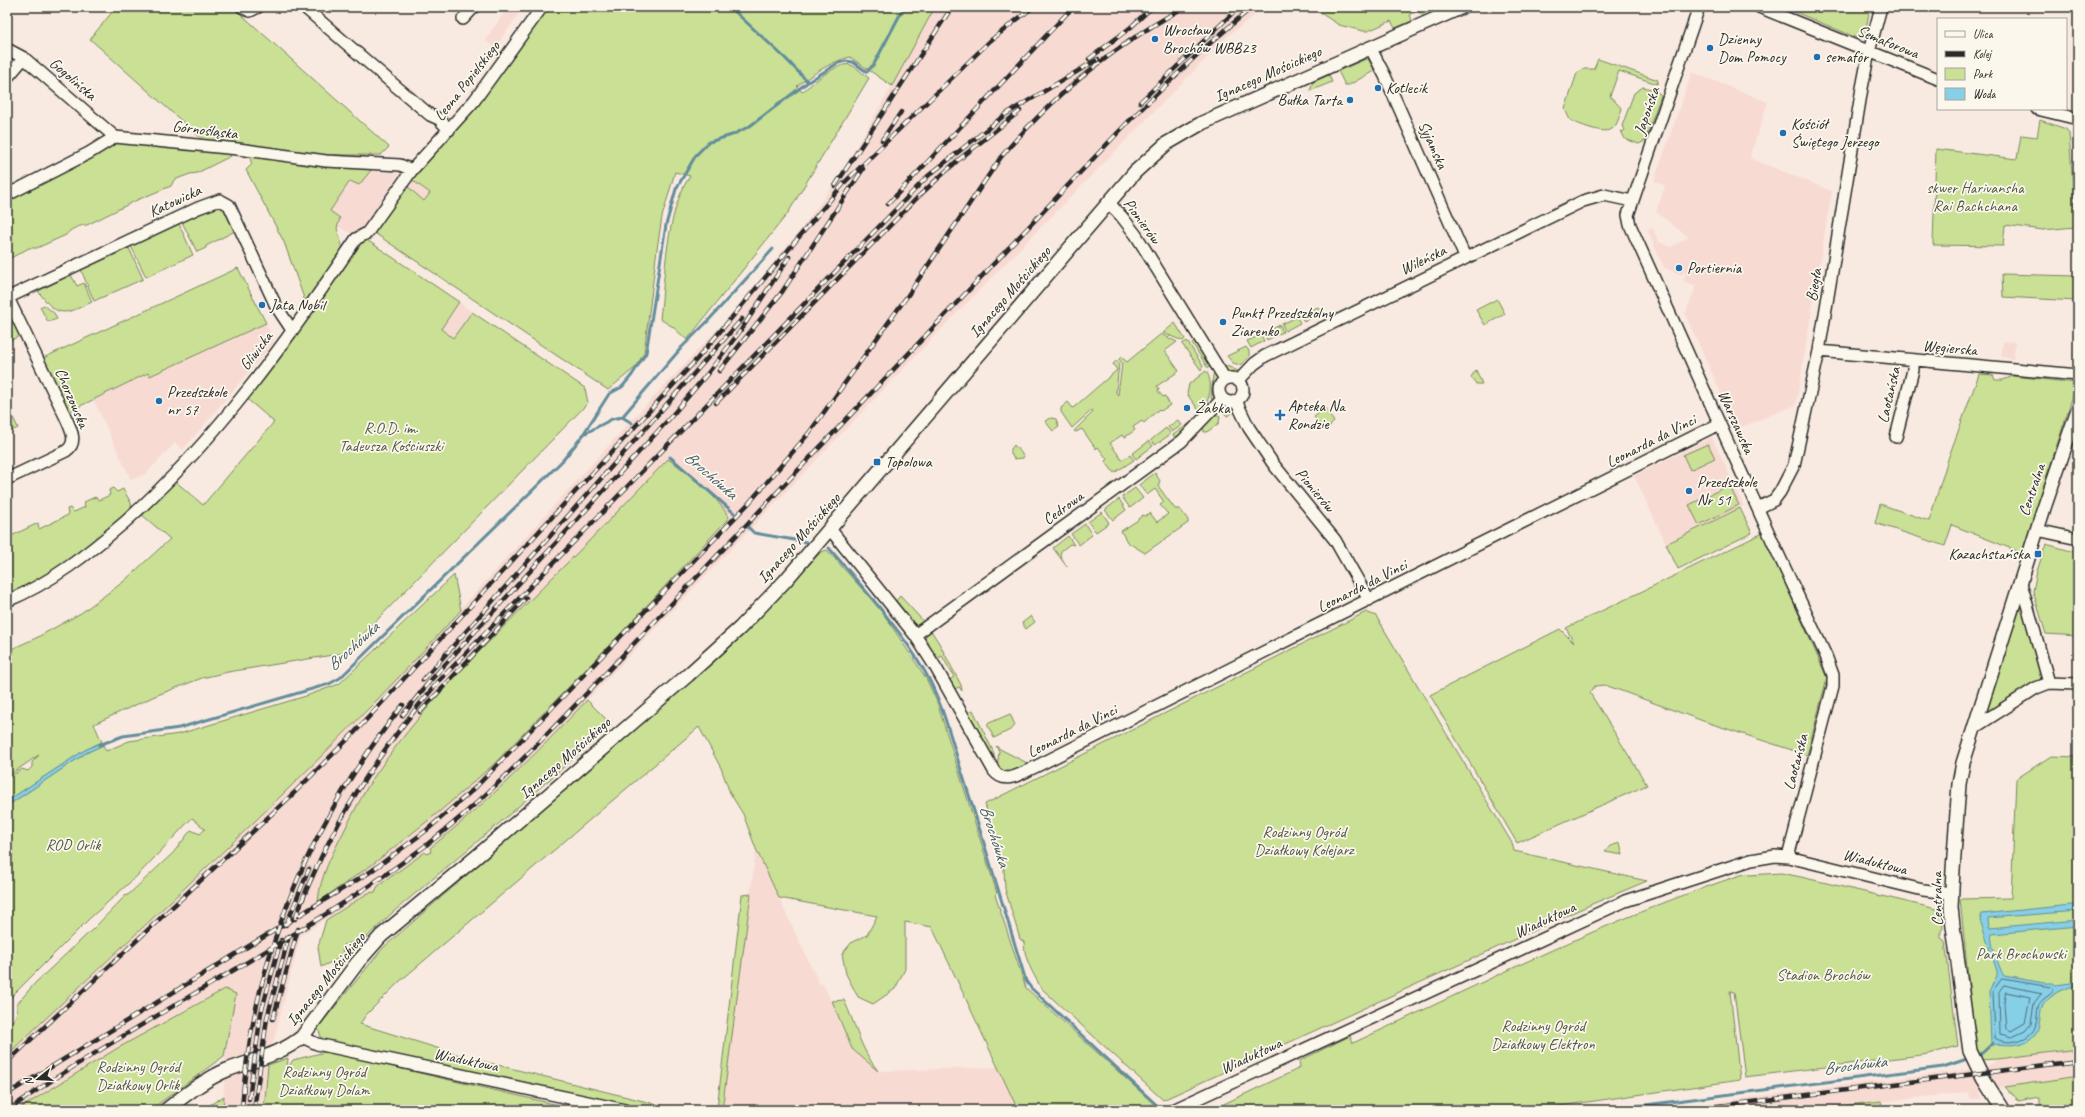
<svg xmlns="http://www.w3.org/2000/svg" width="2085" height="1117" font-family="Caveat,sans-serif">
<style>
.built{fill:#f7dbd3}
.green{fill:#c9e095;stroke:#7a8660}
.water{fill:#86cfe6;stroke:#628d9b}
.lines{fill:none;stroke-linecap:round;stroke-linejoin:round}
.shore{stroke:#4f6d76;stroke-width:1}
.stream{stroke:#628d9b;stroke-width:3}
.minor-casing{stroke:#2b2b2b;stroke-width:14}
.tertiary-casing{stroke:#2b2b2b;stroke-width:16}
.minor{stroke:#fbf7ec;stroke-width:11}
.tertiary{stroke:#fbf7ec;stroke-width:13}
.rail-casing{stroke:#2b2b2b;stroke-width:4.5}
.rail{stroke:#fbf7ec;stroke-width:3;stroke-dasharray:9;stroke-linecap:butt}
.poi-dot{fill:#1f6fb2;stroke:#fbf7ec;stroke-width:1.5}
.labels{text-anchor:middle;dominant-baseline:central;stroke-width:3.5;stroke-linejoin:round;paint-order:stroke}
.poi-label{font-size:16px;fill:#2b2b2b;stroke:#fbf7ec;text-anchor:start}
.street-label{font-size:16px;fill:#2b2b2b;stroke:#fbf7ec}
.park-label{font-size:16px;fill:#525846;stroke:#fbf7ec}
.water-label{font-size:17px;font-style:italic;fill:#465c63;stroke:#fbf7ec}
</style>
<rect width="100%" height="100%" fill="#f9eae1"/>
<filter id="ink" filterUnits="userSpaceOnUse"><feTurbulence type="fractalNoise" baseFrequency=".025" numOctaves="2"/><feDisplacementMap in="SourceGraphic" scale="8" xChannelSelector="R" yChannelSelector="G"/><feConvolveMatrix kernelMatrix="1 2 1 2 8 2 1 2 1" color-interpolation-filters="sRGB"/></filter>
<g filter="url(#ink)">
<!-- built -->
<path class="built" d="M508,7h4l8,5 -25,36 -10,-8z
M935,7h330l-36,28 -299,306 -360,377 -60,60 -53,48 -79,60 -3,6 -8,1 -66,42 -28,109 -5,21 -4,45h-41l2,-58 11,-58 -120,55 -99,61h-10v-55l204,-190 160,-158 256,-282 101,-107 74,-90 34,-47 56,-95z
M1692,72l76,30 -18,56 82,33 -36,214 -59,24 -52,-115 11,-28 -13,-5 3,-8 -3,-1 -1,3 -18,-7 -16,-36 1,-4 4,1 6,13 12,5 17,-10 -32,-25 9,-26 -11,-5z
M371,171l28,2 -34,54 -14,7 -14,-8 3,-8 -10,-6 20,-32 9,5z
M412,180l18,13 -6,9 -17,-16z
M459,302l13,10 -19,26 -12,-9z
M266,323l8,19 -91,108 -8,-7 -29,31 -15,6 -38,-81 55,-26 2,3z
M2003,341l12,1 -1,17 -13,-2z
M1712,437l32,69 -78,38 -32,-68z
M756,849l63,134 5,2 28,64 26,22 120,-4 20,43h-296z
M2078,1049v27l-81,12 -11,-21 11,-8z
M1972,1069l8,13 2,17h-12l-1,-7 -161,18h-158z"/>
<!-- green -->
<path class="green" d="M109,7h124l156,140 -8,8h-68l-109,-14 -114,-102 23,-28z
M547,7h388l-43,79 -42,-29c-20,5 -37,17 -53,29l5,6c10,-8 35,-31 49,-27 6,2 12,9 18,13l-81,135 -101,127 -14,-13 -13,-8c5,-43 6,-108 30,-143l-15,-4 -13,45 -5,32 -13,104 -8,14 -28,23 -235,-158 34,-46 17,15 6,-8 -18,-13 59,-69z
M1311,7h135l-22,10 -6,-6 -8,3 2,7 -17,7 -4,-7 -23,10h-5l-24,-6z
M1783,7h87l-5,28 -5,4z
M1366,59h2l6,10 -2,3 -23,13h-4l-7,-14z
M1598,59l60,21 -1,4 -38,-13 -9,25 12,13c-3,7 -4,16 -10,20 -8,6 -34,-5 -42,-9l-5,-11 12,-36 7,-4h10z
M1329,75l3,7 -22,9 3,-9z
M1643,87l12,3 6,5 -16,46 -6,3 -14,-5 -4,-8 2,1 2,-3 -3,-3 12,-33z
M2040,120l26,9 3,4 7,94 -33,3 -38,-5 -2,21 -70,-1 3,-96 81,10 4,-24 16,2z
M120,142l108,11 3,3 -34,17 -7,1 -16,6 -3,6 -34,14 -50,25c-7,0 -17,4 -21,10l-29,13h-8l-20,11 -2,-4v-57l102,-52z
M248,154l124,15 -13,16 -9,-4 -20,30 10,7 -3,10 6,21 -37,55 -22,-62 -38,-72 6,-6z
M217,205l8,2 12,23 -31,16v2l-9,4 -15,-30 34,-15z
M179,224l14,31 -47,22 -15,-31z
M367,240l92,62 -18,27 12,9 19,-26 113,76 3,15 -243,250 -117,19 -26,6 -47,18 -61,28 8,18 -17,8 -78,51v-22l15,-10 6,2 4,-4v-5l8,-8 -33,23v-126l29,-13 45,-25 42,-31 47,-43 -29,-25 34,-33 28,24 71,-83 -27,-23 33,-41 81,-117z
M129,248l14,31 -49,22 -13,-31z
M238,268l28,55 -116,53 -2,-3 -80,39 -25,-54z
M2002,274l74,2 1,25 -74,-4z
M71,275l6,11 7,-3 8,19c-28,13 -34,17 -54,-11z
M1497,299l8,15 -20,11 -9,-15z
M44,305l10,8 3,6 -9,3 -8,-15z
M1318,307l3,6 -17,9 -3,-7z
M7,310l13,26 -13,6z
M1297,317l3,6 -15,8 -3,-7z
M1175,323l10,16 -2,2 -20,-8z
M1280,325l3,7 -16,8 -3,-7z
M1161,334l16,8 -12,9 14,20 -22,15 2,3 -1,2 5,6 2,-1 5,9 -9,6 -2,-2 -15,14 -2,-2 -9,6 2,3 -11,8 -2,-3 -12,8 12,17 8,-5 4,5 -20,13 -9,-12 2,-2 -9,-12 -2,2 -14,-20 -6,3 -2,-1 19,-19 -1,-2 -20,18 -11,-16v-4l7,-6 5,6 44,-38 -4,-6 4,-4 2,3 -3,30 2,2 4,-32 -3,-4 2,-2 6,5z
M1261,335l3,6 -13,7 -4,-7z
M1196,340l16,27 -1,1 -4,-1 -15,-24z
M1187,341l16,25 -2,4 -19,-26z
M1246,347l3,4v6l-9,8 -7,-2 -6,-7z
M1227,366l13,6 -4,2h-8l-4,-7z
M1476,370l6,14h-6l-5,-7z
M1206,371c8,11 4,32 -6,41l-13,-18 2,-10z
M1215,373l2,6 -4,23 -2,-4 2,-23z
M1979,374l14,1 2,5h8l10,-4 64,7 -55,170 -70,-28 -7,21 -70,-23 5,-19 49,17 19,-62z
M7,404l11,24 -11,5z
M1223,406h9l4,5 -9,5 -7,-8z
M1325,408l9,14 -9,9 -11,-14z
M1215,413l5,4 -1,6 -12,9h-3l-1,-7z
M1051,418l5,1 3,8 -6,4 -8,-10z
M1197,418l-21,22 -3,-5z
M1178,420l4,5 -10,7 -4,-5z
M1166,428l5,6 -16,11 -4,-5z
M1149,441l4,5 -17,13 -4,-5z
M1708,444l7,14 -25,12 -7,-15z
M1014,445l10,11 -1,2 -9,1 -3,-5v-5z
M668,459c23,15 46,34 61,58l-3,4 -102,109 -131,135 -54,47 -66,52 -55,38c2,-27 15,-49 27,-73 10,-19 20,-40 33,-58 50,-72 115,-133 176,-195 39,-38 76,-78 114,-117z
M1155,473l5,8 -2,5 17,23h5l8,11v3l-43,30 -18,-11 -6,-11 17,-11v-1l5,-4 2,1 5,-3 7,9 11,-8 -8,-9 4,-3 -9,-13 -8,6 -8,-10z
M1729,485l10,20 -40,20 -10,-20z
M113,488l4,4 6,-3 8,14 1,8 -73,59 -52,27v-59l31,-15 1,6 29,-14 -1,-6 3,-1 4,4 11,-5 -1,-5 11,-5 4,3 11,-5 -1,-5z
M1135,488l8,10 -13,10 -8,-11z
M1119,499l7,11 -13,10 -8,-10z
M1740,508l12,25 -74,36 -12,-25z
M1102,512l7,11 -13,9 -8,-10z
M1085,524l7,11 -13,10 -8,-11z
M1763,533l64,145 -20,77 -104,-34 -98,-36 -10,1 -5,7 57,92 -130,58 -87,-148 130,-66 14,14 -8,-15z
M1068,536l6,9 -4,-1 -9,7 -1,4 7,12 -14,-19z
M2046,544l32,9v83l-32,-2 -13,-43 4,-20z
M827,550l54,60 45,68 11,24 60,191 -2,2 31,93 128,116 -13,6h-123l-86,-183 -27,-5v47l-10,20 -22,15 -15,-7 -12,-23 -4,-20 10,-12 15,-7 10,-19 -98,-18 -23,-49 -13,-35 -13,-21 -9,-25 -22,-41 -300,255 -33,33 -6,9 109,34 211,52h-48l-310,-70 -4,-12 6,-8 59,-72 361,-315 77,-81z
M454,575l7,35c-142,158 -300,299 -454,445v-32c10,-2 10,-11 10,-19l18,-21 60,-56 31,-32h2l45,-42 18,-23 9,4 5,-5 -13,-11 -55,58 -48,43 -82,82v-195l79,-53 17,-8 3,6 23,-10 50,-7 127,-38 33,-12z
M900,596l25,27 -9,2 -4,-2 -16,-22z
M2018,606l6,1 19,69 -4,5 -52,32 -2,-2z
M1366,612l10,4 136,227 2,8c14,3 25,6 40,9l93,21 -55,23 -429,196 -122,-112c-8,-15 -17,-29 -17,-46l-4,-3 -15,-50 -1,-19 -19,-66z
M1031,616l4,6 -9,7 -4,-6z
M930,629l9,14 22,42 1,6 -3,-4 -6,3 -5,-9 6,-4 -12,-21 -6,3c-6,-10 -17,-19 -6,-30z
M587,700l25,25 -109,95 -111,93 -28,27 -21,5 -1,12 -21,10 -3,-20 8,-27 42,-27 7,-1 3,-6 47,-34 2,2 4,-2 -1,-4c56,-44 108,-96 157,-148z
M973,710l21,43v10l-27,-49z
M1010,714l5,11 -3,4 -18,9 -7,-14z
M996,746l4,3 31,16 -23,10 -11,-7 2,-17z
M2051,756l27,1v292l-81,10 -18,1 -3,-7 -16,-154 51,-1 5,-119z
M1620,843l3,12 -18,-3 5,-6z
M1747,873l2,2 32,-2 20,4 140,33 2,18 -2,3v7l4,3 13,105 -29,8 -184,23 -11,-85 -4,-1 10,89 -208,30h-321l89,-42 -1,-7 51,-25 3,7c130,-60 258,-126 394,-170z
M751,894l-29,216 -5,-1 25,-214z
M225,989l11,5 -12,62 -74,54h-133l99,-61z
M844,1000c12,26 16,48 34,71l-26,-22 -20,-48z
M325,1052l25,5 230,53h-316l4,-45 20,-7 -1,11 6,-9z
M2078,1076v34h-39v-13l-21,4 -13,-14z
M224,1096l-1,14h-21z
M1881,1101l2,9h-75z"/>
<!-- water -->
<path class="water" d="M102,742l1,3 -17,8 -79,53v-5l78,-51z
M2071,905l7,1v5l-90,7 1,10 89,-8v6l-86,8c-3,7 8,36 12,42l40,7h9l3,2 22,-3v3c-11,2 -32,11 -36,23 -4,12 0,22 -12,31 -14,11 -32,2 -38,7l-1,-2 -2,-53 8,-15v-5l-17,-51 2,-6z"/>
<g class="lines">
<!-- shore -->
<path class="shore" d="M2002,979l49,8 3,3c-4,6 -12,8 -15,15 -3,7 -1,15 -4,22 -5,14 -29,19 -40,11l-2,-47z
M2004,985l38,8 -8,10 -3,21 -6,7 -13,6 -12,-3 -1,-42z
M2006,992l24,5 -5,26 -14,8 -5,-2 -2,-25z"/>
<!-- stream -->
<path class="stream" d="M730,7l56,52 22,23
M622,417l60,-70 25,-25 66,-73
M584,433l25,-39 13,-7 10,-12 14,-22 20,-128 10,-36 20,-34 13,-13 23,-7 18,-9 58,-44 30,-19 8,-2 7,1 14,10 7,-8 30,-57
M670,457l64,56
M748,527l6,6 52,9
M829,548c33,39 69,78 95,122 18,31 27,69 38,103 22,69 43,139 64,208l5,7 131,122
M99,745l24,-9 56,-8 150,-44 11,-6 198,-193 25,-25 21,-26 28,-15 10,-2 10,6
M1976,1056l5,-2 12,-11
M1606,1110l337,-43 27,-9"/>
<defs>
<path id="minor" d="M242,7l8,4 8,-4
M304,7l88,76 38,32 9,4 10,11
M1699,7l-71,208 2,10 145,322 51,109 7,19v11l-45,171
M1759,7l179,72
M463,19l11,-12
M1370,47l15,29 80,181
M7,49l17,9 91,79
M7,78l17,-20
M2037,109l41,10
M7,195l82,-42 26,-16 123,12 88,12 74,4 12,5
M1109,203l13,14 14,18 89,144
M7,298l191,-90 22,-8 9,5 47,101 16,24
M1819,351l259,24
M1219 390a12 12 0 1 1 24 0a12 12 0 1 1-24 0Z
M1238,381l16,-17 11,-8 318,-155 21,-6 28,6
M1236,401l13,27 25,37 61,75 34,60
M1896,437l17,-67v-9
M7,479l59,-28c13,-9 4,-23 -1,-35l-57,-118
M1758,508l16,-8 6,-8 14,-27 4,-18 21,-96 43,-263 7,-36 12,-45
M830,529l85,106 21,33 58,103c11,14 26,3 39,-3 228,-116 459,-228 686,-344
M2037,530l41,9
M7,601c44,-18 82,-48 118,-79 91,-81 163,-182 231,-283l11,-6 45,-63 62,-69 68,-94
M915,635l267,-194 40,-42
M2049,683l29,1
M1975,727l61,-39 13,-5 -28,-100
M302,1037l15,7 308,66
M1173,1110l452,-209 126,-41 24,-4 13,1 135,33 28,3"/>
<path id="tertiary" d="M166,1110c18,-14 39,-31 61,-40 26,-10 53,-15 75,-33l56,-75 23,-26 94,-78 213,-183 52,-47 45,-47 350,-409 31,-28 36,-21 260,-116
M2003,1110l-20,-32 -13,-27 -17,-125 -2,-19 2,-37 6,-86 4,-21 81,-255 34,-99"/>
</defs>
<!-- minor casing -->
<use href="#minor" class="minor-casing"/>
<!-- tertiary casing -->
<use href="#tertiary" class="tertiary-casing"/>
<!-- minor -->
<use href="#minor" class="minor"/>
<!-- tertiary -->
<use href="#tertiary" class="tertiary"/>
<defs>
<path id="rail" d="M1149,28l35,-21
M1089,59l42,-32 21,-20
M1140,102l99,-95
M882,140l19,-28
M835,186l117,-179
M888,204l185,-197
M719,371l63,-79 81,-123
M716,403l204,-208 37,-34 63,-50
M423,680l319,-361
M420,712l106,-114
M402,716l27,-34 240,-263 39,-46 33,-43 48,-73
M295,919c33,-90 82,-166 144,-238l489,-505 78,-62 92,-55
M286,925l23,-56
M273,1019l25,-90
M7,1062l287,-269 61,-61 342,-373 148,-177 145,-141 43,-34
M7,1094l363,-222 57,-42 48,-42 274,-285 60,-70 99,-138 93,-138c44,-52 95,-96 153,-132
M249,1099l12,-86 20,-73
M8,1110c135,-94 285,-165 417,-264 59,-45 111,-100 162,-153l541,-571 72,-70 52,-45
M242,1110c9,-149 68,-289 161,-405
M254,1110l13,-92 22,-82
M1687,1110l391,-49"/>
</defs>
<!-- rail casing -->
<use href="#rail" class="rail-casing"/>
<!-- rail -->
<use href="#rail" class="rail"/>
</g>
</g>
<!-- markers -->
<g class="poi-dot">
<circle cx="1155" cy="39" r="4"/>
<circle cx="1710" cy="48" r="4"/>
<circle cx="1817" cy="57" r="4"/>
<circle cx="1378" cy="88" r="4"/>
<circle cx="1350" cy="100" r="4"/>
<circle cx="1783" cy="133" r="4"/>
<circle cx="1679" cy="268" r="4"/>
<circle cx="262" cy="305" r="4"/>
<circle cx="1223" cy="322" r="4"/>
<circle cx="159" cy="401" r="4"/>
<circle cx="1187" cy="408" r="4"/>
<path d="M1278 409h4v4h4v4h-4v4h-4v-4h-4v-4h4z"/>
<rect x="873" y="458" width="8" height="8" rx="2"/>
<circle cx="1689" cy="491" r="4"/>
<rect x="2034" y="550" width="8" height="8" rx="2"/>
</g>
<g class="labels">
<!-- poi labels -->
<g class="poi-label">
<text x="1163" y="30">Wrocław<tspan x="1163" dy="18">Brochów WBB23</tspan></text>
<text x="1718" y="39">Dzienny<tspan x="1718" dy="18">Dom Pomocy</tspan></text>
<text x="1825" y="57">semafor</text>
<text x="1386" y="88">Kotlecik</text>
<text x="1342" y="100" text-anchor="end">Bułka Tarta</text>
<text x="1791" y="124">Kościół<tspan x="1791" dy="18">Świętego Jerzego</tspan></text>
<text x="1687" y="268">Portiernia</text>
<text x="270" y="305">Jata Nobil</text>
<text x="1231" y="313">Punkt Przedszkolny<tspan x="1231" dy="18">Ziarenko</tspan></text>
<text x="167" y="392">Przedszkole<tspan x="167" dy="18">nr 57</tspan></text>
<text x="1288" y="406">Apteka Na<tspan x="1288" dy="18">Rondzie</tspan></text>
<text x="1195" y="408">Żabka</text>
<text x="885" y="462">Topolowa</text>
<text x="1697" y="482">Przedszkole<tspan x="1697" dy="18">Nr 51</tspan></text>
<text x="2030" y="554" text-anchor="end">Kazachstańska</text>
</g>
<!-- street labels -->
<g class="street-label">
<text transform="translate(1888 42) rotate(22)">Semaforowa</text>
<text transform="translate(1268 74) rotate(-24)">Ignacego Mościckiego</text>
<text transform="translate(73 79) rotate(41)">Gogolińska</text>
<text transform="translate(467 81) rotate(-52)">Leona Popielskiego</text>
<text transform="translate(1647 111) rotate(-71)">Japońska</text>
<text transform="translate(205 130) rotate(7)">Górnośląska</text>
<text transform="translate(1433 145) rotate(66)">Syjamska</text>
<text transform="translate(175 201) rotate(-25)">Katowicka</text>
<text transform="translate(1142 221) rotate(54)">Pionierów</text>
<text transform="translate(1423 260) rotate(-26)">Wileńska</text>
<text transform="translate(1814 285) rotate(-80)">Biegła</text>
<text transform="translate(1010 292) rotate(-49)">Ignacego Mościckiego</text>
<text transform="translate(1950 348) rotate(5)">Węgierska</text>
<text transform="translate(256 351) rotate(-53)">Gliwicka</text>
<text transform="translate(1889 395) rotate(-77)">Laotańska</text>
<text transform="translate(72 398) rotate(67)">Chorzowska</text>
<text transform="translate(1736 422) rotate(66)">Warszawska</text>
<text transform="translate(1651 441) rotate(-27)">Leonarda da Vinci</text>
<text transform="translate(1315 490) rotate(50)">Pionierów</text>
<text transform="translate(2032 490) rotate(-71)">Centralna</text>
<text transform="translate(1063 508) rotate(-36)">Cedrowa</text>
<text transform="translate(799 538) rotate(-48)">Ignacego Mościckiego</text>
<text transform="translate(1362 586) rotate(-27)">Leonarda da Vinci</text>
<text transform="translate(1072 731) rotate(-27)">Leonarda da Vinci</text>
<text transform="translate(565 758) rotate(-41)">Ignacego Mościckiego</text>
<text transform="translate(1796 762) rotate(-75)">Laotańska</text>
<text transform="translate(1875 862) rotate(14)">Wiaduktowa</text>
<text transform="translate(1937 899) rotate(-91)">Centralna</text>
<text transform="translate(1545 920) rotate(-25)">Wiaduktowa</text>
<text transform="translate(326 979) rotate(-51)">Ignacego Mościckiego</text>
<text transform="translate(1251 1056) rotate(-25)">Wiaduktowa</text>
<text transform="translate(466 1060) rotate(12)">Wiaduktowa</text>
</g>
<!-- park labels -->
<g class="park-label">
<text x="1975" y="188">skwer Harivansha<tspan x="1975" dy="18">Rai Bachchana</tspan></text>
<text x="391" y="428">R.O.D. im.<tspan x="391" dy="18">Tadeusza Kościuszki</tspan></text>
<text x="1304" y="832">Rodzinny Ogród<tspan x="1304" dy="18">Działkowy Kolejarz</tspan></text>
<text x="73" y="845">ROD Orlik</text>
<text x="2021" y="954">Park Brochowski</text>
<text x="1823" y="975">Stadion Brochów</text>
<text x="1543" y="1026">Rodzinny Ogród<tspan x="1543" dy="18">Działkowy Elektron</tspan></text>
<text x="138" y="1067">Rodzinny Ogród<tspan x="138" dy="18">Działkowy Orlik</tspan></text>
<text x="324" y="1072">Rodzinny Ogród<tspan x="324" dy="18">Działkowy Dolam</tspan></text>
</g>
<!-- water labels -->
<g class="water-label">
<text transform="translate(711 475) rotate(41)">Brochówka</text>
<text transform="translate(353 646) rotate(-42)">Brochówka</text>
<text transform="translate(995 836) rotate(72)">Brochówka</text>
<text transform="translate(1855 1065) rotate(-7)">Brochówka</text>
</g>
</g>
<!-- margin -->
<rect width="2085" height="1117" fill="none" stroke="#fbf7ec" stroke-width="24"/>
<rect x="12" y="12" width="2061" height="1093" fill="none" stroke="#2b2b2b" stroke-width="1.5" filter="url(#ink)"/>
<!-- legend -->
<rect x="1937" y="18" width="130" height="92" fill="#fbf7ec" stroke="#a8a59f"/>
<rect x="1945" y="31" width="20" height="6" fill="#fbf7ec" stroke="#a8a59f"/>
<text x="1973" y="38" font-size="12" fill="#2b2b2b">Ulica</text>
<rect x="1945" y="51" width="20" height="6" fill="#2b2b2b" stroke="#a8a59f"/>
<text x="1973" y="58" font-size="12" fill="#2b2b2b">Kolej</text>
<rect x="1945" y="68" width="20" height="12" fill="#c9e095" stroke="#a8a59f"/>
<text x="1973" y="78" font-size="12" fill="#2b2b2b">Park</text>
<rect x="1945" y="88" width="20" height="12" fill="#86cfe6" stroke="#a8a59f"/>
<text x="1973" y="98" font-size="12" fill="#2b2b2b">Woda</text>
<!-- north arrow -->
<g transform="translate(38 1079) rotate(252)" stroke="#fbf7ec" stroke-width="3" paint-order="stroke">
<path d="M0-3L7 15L0 10L-7 15Z" fill="#2b2b2b"/>
<text y="-6" font-size="11" font-weight="bold" text-anchor="middle" fill="#2b2b2b">N</text>
</g>
</svg>
